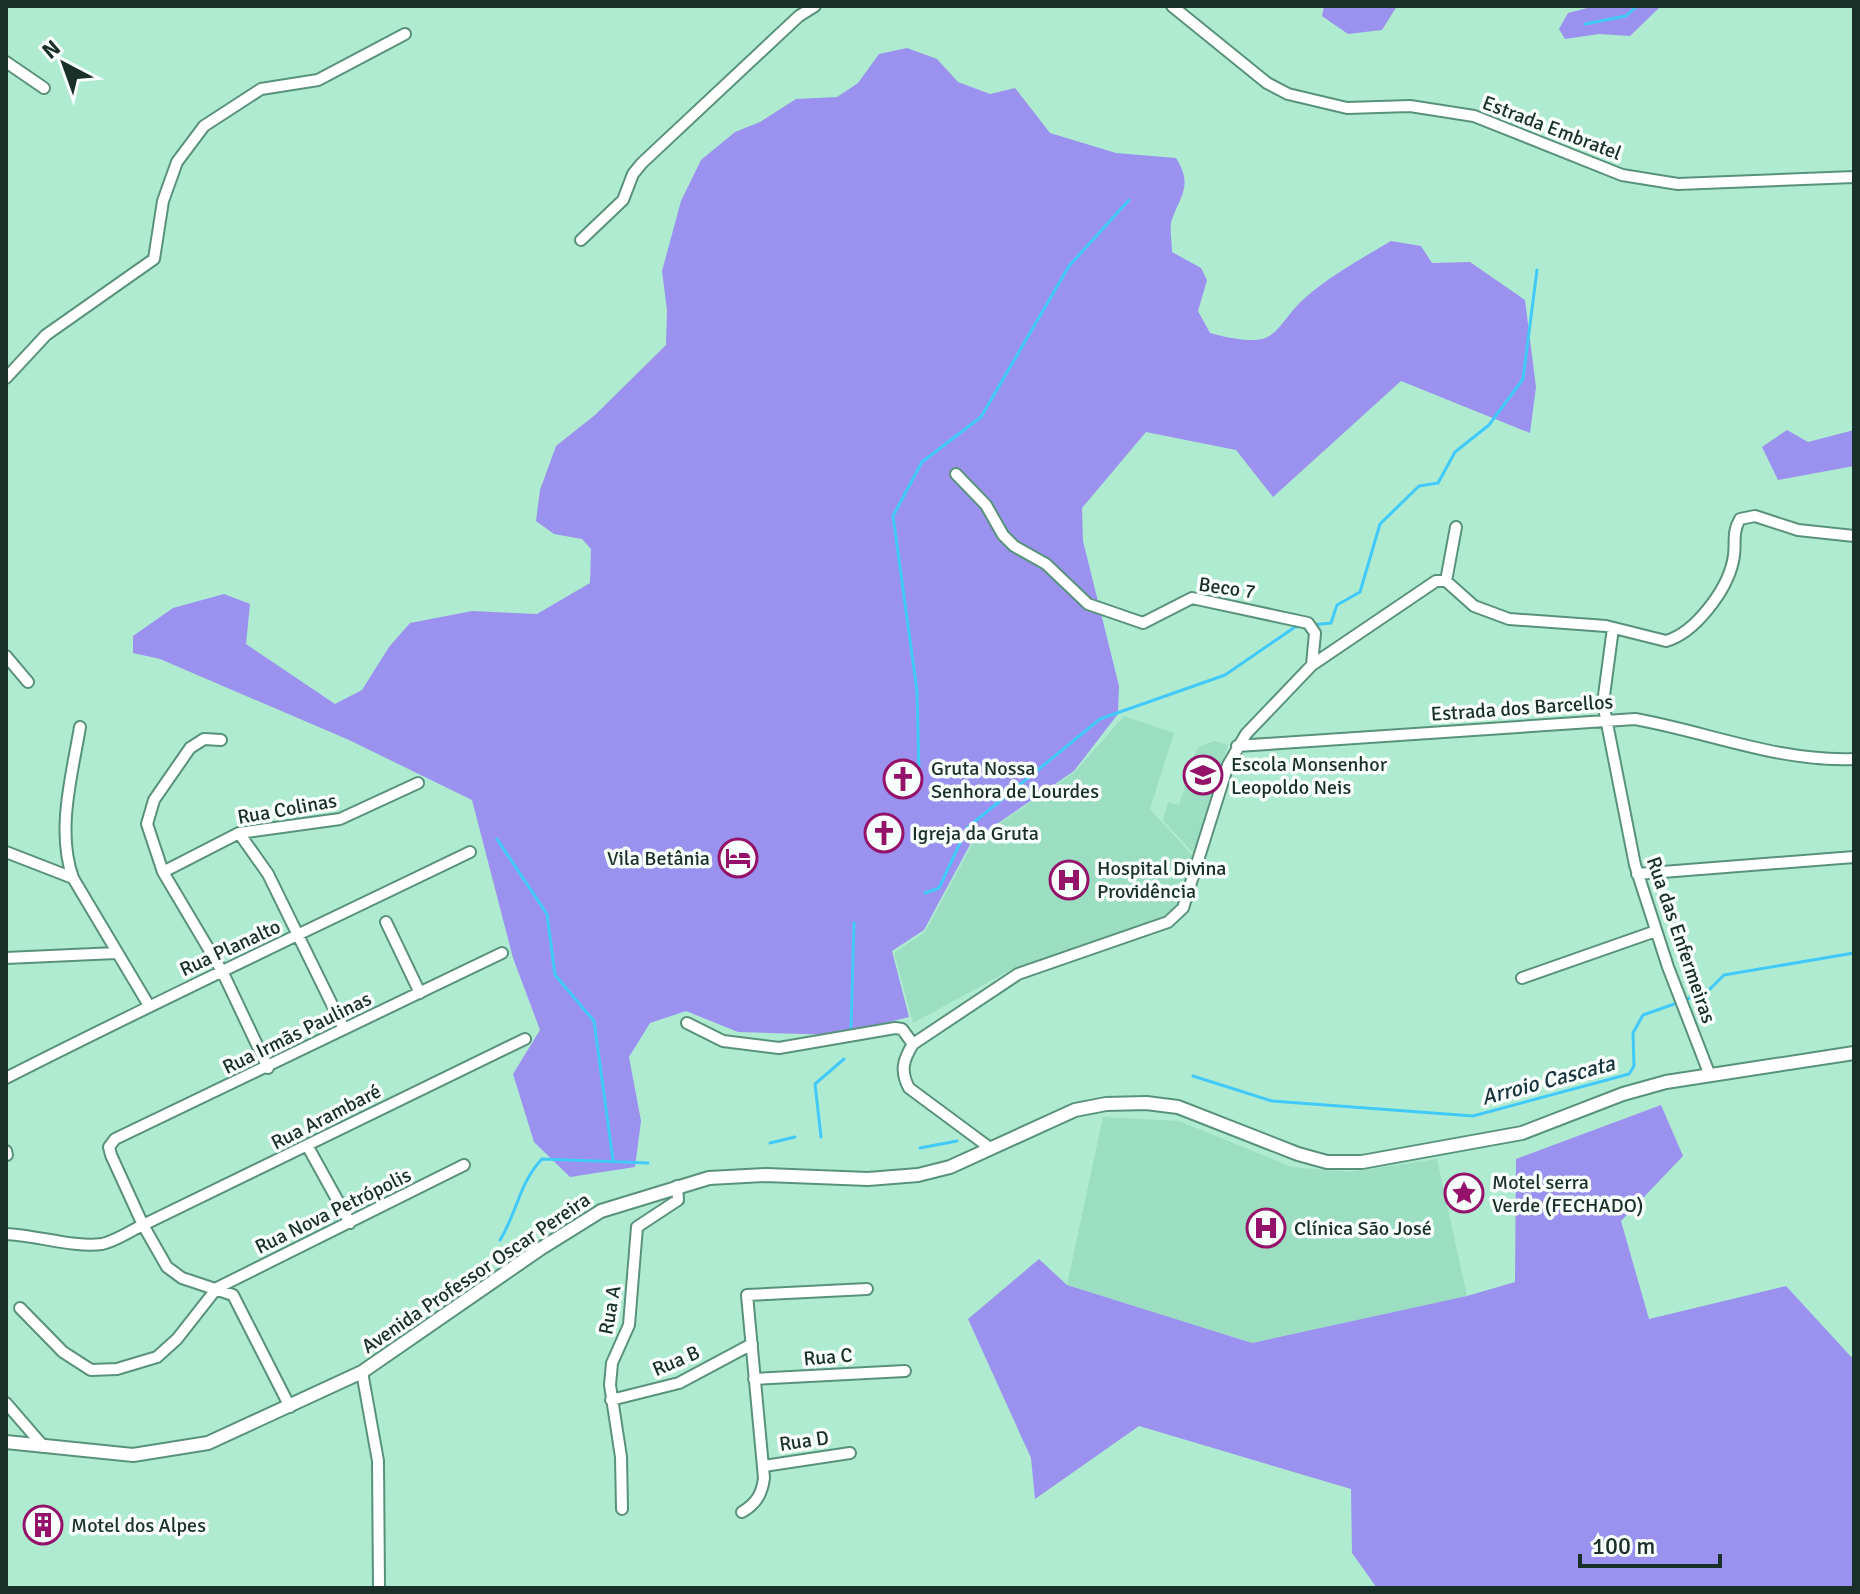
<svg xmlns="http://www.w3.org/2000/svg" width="1860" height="1594" font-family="Signika,sans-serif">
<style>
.built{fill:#9bdec2}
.forest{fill:#9a92ee}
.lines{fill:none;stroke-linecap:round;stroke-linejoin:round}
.stream{stroke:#41c9fa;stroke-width:3}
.minor-casing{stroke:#59927b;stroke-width:14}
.major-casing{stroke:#59927b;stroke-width:16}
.minor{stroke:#fff;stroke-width:10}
.major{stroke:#fff;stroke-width:12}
.labels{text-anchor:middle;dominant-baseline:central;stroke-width:7;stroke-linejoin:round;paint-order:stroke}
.street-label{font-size:20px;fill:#183027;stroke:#f8fefb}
.poi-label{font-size:20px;fill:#183027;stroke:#f8fefb;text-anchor:start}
.water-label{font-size:22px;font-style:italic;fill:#18343f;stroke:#f8fefb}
</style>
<rect width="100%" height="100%" fill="#afebd1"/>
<!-- built -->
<path class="built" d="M1124,716l50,17 -24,76 43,47 -14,48 -13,12 -152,52 -101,55 -19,-70 31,-21 49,-91 101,-69z
M1214,741l14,4 -35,108 -30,-33 5,-18 11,3 18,-57z
M1103,1117l76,4 113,46 58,5 87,-13 30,137 -215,47 -185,-58z"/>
<!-- forest -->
<path class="forest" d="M1324,6h73l-15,24 -34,4 -26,-18z
M1595,6h66l-31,30 -31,-2 -34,5 -6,-10 9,-16z
M907,48l30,11 21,23 32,12 25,-6 35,45 66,20 60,5c17,27 5,37 -4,61 -3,9 0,23 0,33l29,16 6,12 -9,31 12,22c79,21 57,-8 107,-45 23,-18 49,-32 74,-47l30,5 11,17 38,-1 55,38 11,87 -6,46 -129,-52 -128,116 -37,-47 -90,-18 -64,76 1,33 36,145 -1,28 -44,57 -102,70 -48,89 -32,21 17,66 -73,18 -98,-3 -52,-21 -36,12 -21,34 12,64 -6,46 -65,10 -36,-35 -21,-68 27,-44 -27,-72 -41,-158 -123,-60 -189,-81 -27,-6v-17l40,-28 51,-14 26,10 -4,40 89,60 27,-14 27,-43 21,-24 62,-12 65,3 53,-31 1,-34 -9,-10 -28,-5 -18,-13 4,-31 16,-44 39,-31 71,-70 1,-35 -5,-39 19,-70 20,-41 34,-28 25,-10 36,-23 41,-2 21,-14 21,-29z
M1787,430l21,12 46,-12v36l-76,14 -16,-33z
M1661,1105l22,51 -62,65 28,98 137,-33 68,74v228h-477l-25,-35 -1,-64 -212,-63 -104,73 -4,-41 -63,-139 71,-60 28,26 185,58 215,-47 48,-14 1,-123z"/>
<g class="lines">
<!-- stream -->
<path class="stream" d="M1585,24l41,-8 11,-10
M1311,625l20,-2 6,-18 23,-13 20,-68 39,-38 19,-3 17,-31 34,-27 34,-46 14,-109
M919,774l-2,-83 -24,-175 29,-54 59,-45 88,-151 60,-66
M497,839l50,75 8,61 39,46 19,139
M925,893l14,-5 28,-60 133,-109 125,-44 70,-48 9,-1
M1684,1000l23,-8 17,-17 130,-22
M851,1030l3,-107
M1193,1076l79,25 201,15 156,-42 5,-8 -1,-33 10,-18 34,-12
M821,1137l-6,-53 29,-25
M770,1143l25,-6
M920,1148l37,-7
M500,1240c17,-27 19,-57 42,-81l106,4"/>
<defs>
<path id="minor" d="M1172,6l95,77 21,11 59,14 63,-2 64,10 148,59 56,9 176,-7
M6,62l38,26
M581,240l42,-40 10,-26 9,-11 157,-147 16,-10
M6,378l40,-43 108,-76 9,-58 14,-39 27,-36 57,-37 57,-9 87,-46
M956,474l30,31 17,30 11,11 32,18 42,40 55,19 49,-25 116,25 7,10 -3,32
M1446,581l10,-54
M1613,628l-10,75 32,162 33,102 41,106
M6,656l22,26
M80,727c-8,48 -24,104 -7,151l75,126
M221,740l-17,-1 -14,9 -36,52 -7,24 16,48 60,101 45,95
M1237,746l398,-27c73,13 143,43 219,40
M239,833l29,41 76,155
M6,852l67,26
M163,872l76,-39 101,-14 78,-36
M1637,874l217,-17
M386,922l34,71
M502,953l-387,186 -6,8 2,8 32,70 382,-186
M6,958l110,-5
M1522,978l134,-47
M687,1023l36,18 56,7 116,-20 7,1 11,15
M6,1078c153,-78 309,-151 464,-226
M308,1147l42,76
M990,1148l-81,-60c-9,-17 -6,-28 4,-44l105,-70 150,-52 15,-14 45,-143 18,-31 66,-69 124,-84h10l28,25 35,13 97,7 60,15c29,-8 61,-51 67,-80 4,-16 -2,-27 7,-42l15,-3 43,14 56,6
M6,1151l1,4
M6,1234c29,1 69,14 96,10 14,-3 28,-13 41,-19l24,42 15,11 51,17 57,112
M20,1308l43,44 28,18 26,-1 40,-12 20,-18 40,-51 247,-123
M362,1372l16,89 1,127
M754,1379l151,-8
M611,1400l68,-17 73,-39
M6,1403l38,44
M764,1466l86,-13
M622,1509l-1,-52 -11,-72 2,-22 17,-38 8,-98 41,-27 -1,-14
M742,1512c14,-8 20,-18 22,-34l-17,-183 120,-6"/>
<path id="major" d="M6,1442l127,13 75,-12 154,-71 178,-123 61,-38 108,-33 57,-3 102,4 50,-4 32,-8 125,-57 31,-6 40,-1 32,4 120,47 29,8h35l160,-29 101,-39 43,-12 188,-29"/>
</defs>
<!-- minor casing -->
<use href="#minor" class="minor-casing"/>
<!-- major casing -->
<use href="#major" class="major-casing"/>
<!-- minor -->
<use href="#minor" class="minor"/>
<!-- major -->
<use href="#major" class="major"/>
</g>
<!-- icons -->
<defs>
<symbol id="school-ring" viewBox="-11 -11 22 22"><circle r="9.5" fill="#f8fefb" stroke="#95126a" stroke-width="1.5"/><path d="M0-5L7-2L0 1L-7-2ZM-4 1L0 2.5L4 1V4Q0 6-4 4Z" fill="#95126a"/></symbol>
<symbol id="church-ring" viewBox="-11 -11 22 22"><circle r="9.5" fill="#f8fefb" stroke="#95126a" stroke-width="1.5"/><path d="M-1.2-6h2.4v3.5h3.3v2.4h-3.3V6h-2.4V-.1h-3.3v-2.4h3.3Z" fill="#95126a"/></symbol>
<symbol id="hotel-ring" viewBox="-11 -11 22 22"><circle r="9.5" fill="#f8fefb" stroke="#95126a" stroke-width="1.5"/><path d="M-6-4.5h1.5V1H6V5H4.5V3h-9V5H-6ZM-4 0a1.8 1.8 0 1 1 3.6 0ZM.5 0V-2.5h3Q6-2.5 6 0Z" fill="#95126a"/></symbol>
<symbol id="hospital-ring" viewBox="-11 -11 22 22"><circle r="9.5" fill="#f8fefb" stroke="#95126a" stroke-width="1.5"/><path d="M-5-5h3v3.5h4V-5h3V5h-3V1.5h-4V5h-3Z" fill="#95126a"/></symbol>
<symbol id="sight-ring" viewBox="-11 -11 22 22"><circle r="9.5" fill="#f8fefb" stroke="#95126a" stroke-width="1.5"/><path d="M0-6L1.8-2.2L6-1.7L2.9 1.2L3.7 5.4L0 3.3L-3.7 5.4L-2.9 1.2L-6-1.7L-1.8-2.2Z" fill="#95126a"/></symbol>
<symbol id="building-ring" viewBox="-11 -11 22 22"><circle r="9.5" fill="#f8fefb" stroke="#95126a" stroke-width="1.5"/><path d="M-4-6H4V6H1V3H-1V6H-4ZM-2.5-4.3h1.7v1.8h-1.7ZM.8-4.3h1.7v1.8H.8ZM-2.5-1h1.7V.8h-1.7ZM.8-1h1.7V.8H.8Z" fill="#95126a"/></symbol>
</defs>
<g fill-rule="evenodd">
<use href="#school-ring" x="1181" y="753" width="44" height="44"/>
<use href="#church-ring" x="881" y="757" width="44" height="44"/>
<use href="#church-ring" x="862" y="811" width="44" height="44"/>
<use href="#hotel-ring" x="716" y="836" width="44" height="44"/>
<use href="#hospital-ring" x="1047" y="858" width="44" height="44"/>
<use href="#sight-ring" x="1442" y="1171" width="44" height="44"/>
<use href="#hospital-ring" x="1244" y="1206" width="44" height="44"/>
<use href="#building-ring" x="21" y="1503" width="44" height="44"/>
</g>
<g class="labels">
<!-- street labels -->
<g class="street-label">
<text transform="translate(1552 128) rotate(21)">Estrada Embratel</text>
<text transform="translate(1227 588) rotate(8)">Beco 7</text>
<text transform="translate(1522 708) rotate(-4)">Estrada dos Barcellos</text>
<text transform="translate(287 809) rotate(-10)">Rua Colinas</text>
<text transform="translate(1681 940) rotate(71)">Rua das Enfermeiras</text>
<text transform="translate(230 948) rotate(-25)">Rua Planalto</text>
<text transform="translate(297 1033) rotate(-26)">Rua Irmãs Paulinas</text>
<text transform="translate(326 1117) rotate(-27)">Rua Arambaré</text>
<text transform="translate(333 1211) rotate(-26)">Rua Nova Petrópolis</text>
<text transform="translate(476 1273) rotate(-34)">Avenida Professor Oscar Pereira</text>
<text transform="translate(610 1310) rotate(-80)">Rua A</text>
<text transform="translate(828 1357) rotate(-5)">Rua C</text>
<text transform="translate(676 1361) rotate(-23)">Rua B</text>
<text transform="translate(804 1441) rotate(-8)">Rua D</text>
</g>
<!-- poi labels -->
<g class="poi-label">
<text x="1231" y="764">Escola Monsenhor<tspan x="1231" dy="23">Leopoldo Neis</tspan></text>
<text x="931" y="768">Gruta Nossa<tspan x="931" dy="23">Senhora de Lourdes</tspan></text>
<text x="912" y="833">Igreja da Gruta</text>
<text x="710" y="858" text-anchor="end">Vila Betânia</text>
<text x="1097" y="868">Hospital Divina<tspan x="1097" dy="23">Providência</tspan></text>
<text x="1492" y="1182">Motel serra<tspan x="1492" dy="23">Verde (FECHADO)</tspan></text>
<text x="1294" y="1228">Clínica São José</text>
<text x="71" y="1525">Motel dos Alpes</text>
</g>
<!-- water labels -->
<g class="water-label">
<text transform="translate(1548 1080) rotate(-15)">Arroio Cascata</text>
</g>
</g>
<!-- border -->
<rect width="1860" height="1594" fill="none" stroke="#183027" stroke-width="16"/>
<!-- north arrow -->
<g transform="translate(64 64) rotate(319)" stroke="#f8fefb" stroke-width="6" paint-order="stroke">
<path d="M0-6L14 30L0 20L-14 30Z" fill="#183027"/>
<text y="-12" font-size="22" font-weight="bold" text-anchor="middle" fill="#183027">N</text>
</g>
<!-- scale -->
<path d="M1580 1554v12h140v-12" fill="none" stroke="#183027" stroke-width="4"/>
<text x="1592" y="1554" font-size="24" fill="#183027" stroke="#f8fefb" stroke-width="6" paint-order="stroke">100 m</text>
</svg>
